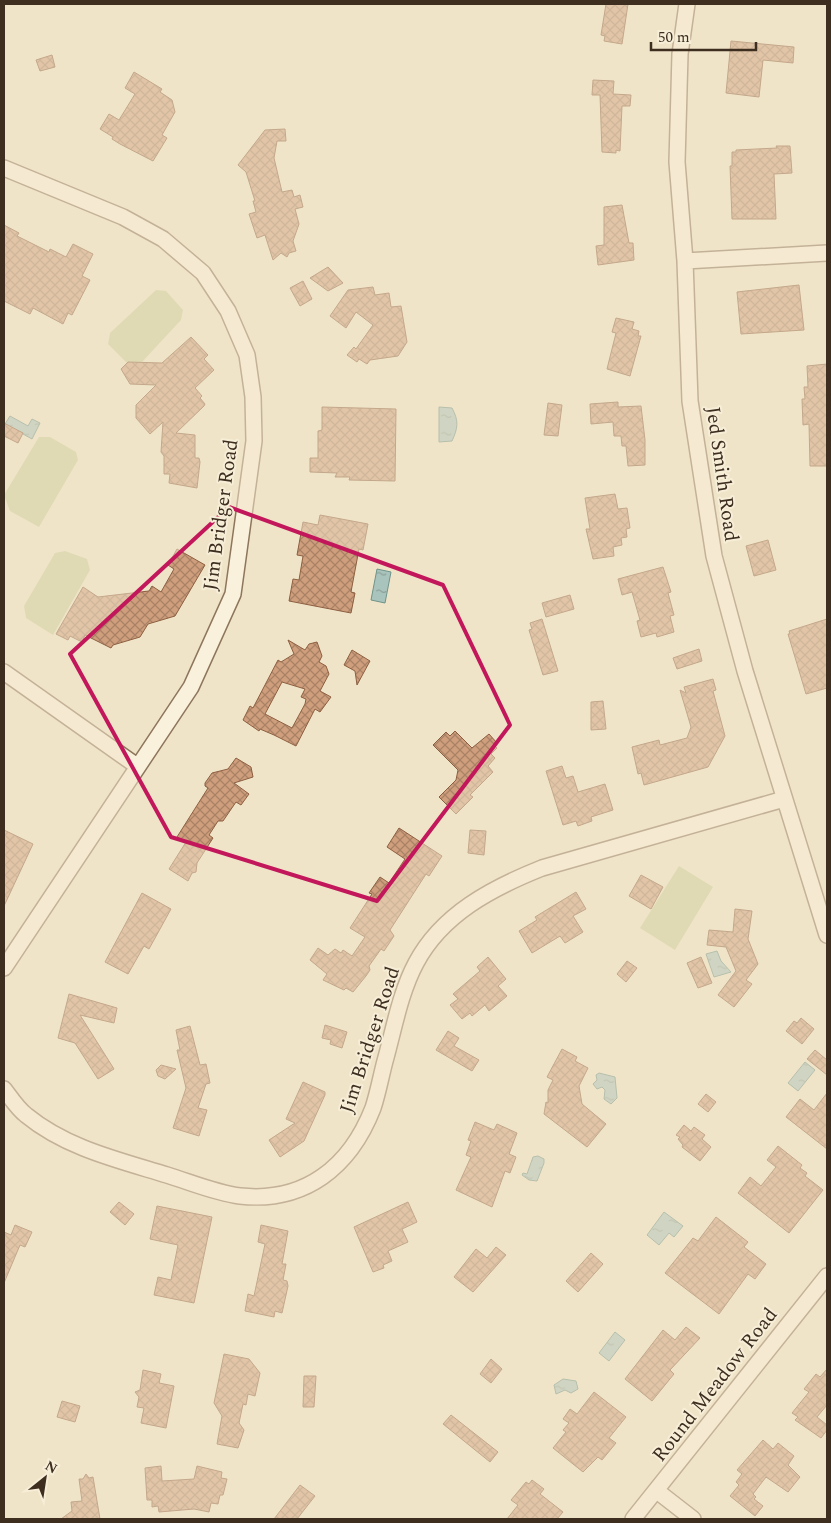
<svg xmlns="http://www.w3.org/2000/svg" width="831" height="1523" font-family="Spectral,serif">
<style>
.grass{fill:#c9cf9b}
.water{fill:url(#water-ripples);stroke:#6f938a}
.building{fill:url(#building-cross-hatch);stroke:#8d5f41;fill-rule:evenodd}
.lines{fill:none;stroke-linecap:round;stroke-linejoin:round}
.minor-casing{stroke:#8d765c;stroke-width:18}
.minor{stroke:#faf1dc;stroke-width:15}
.marked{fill:none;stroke:#c2185b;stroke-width:4;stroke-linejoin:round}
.labels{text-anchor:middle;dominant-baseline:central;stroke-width:4;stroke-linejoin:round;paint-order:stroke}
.street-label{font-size:20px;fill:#3d2e20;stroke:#f7eed8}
</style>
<defs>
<pattern id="water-ripples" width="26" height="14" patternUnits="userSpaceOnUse" patternTransform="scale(1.25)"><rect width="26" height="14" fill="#a9c4bc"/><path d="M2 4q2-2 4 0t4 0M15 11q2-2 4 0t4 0" fill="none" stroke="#8ba098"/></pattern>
<pattern id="building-cross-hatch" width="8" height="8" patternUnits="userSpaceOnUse" patternTransform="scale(1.25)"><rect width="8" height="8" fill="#cf9f7d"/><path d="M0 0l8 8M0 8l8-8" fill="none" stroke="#a98266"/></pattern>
</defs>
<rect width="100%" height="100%" fill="#f0e4c8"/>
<!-- grass -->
<path class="grass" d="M156,290l10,1 17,19 -2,10 -39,42 -15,1 -19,-19 2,-11z
M39,437h11l26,15 2,8 -39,67 -29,-16 -6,-16z
M65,551l22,8 3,11 -37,65 -27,-17 -2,-12 31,-53z
M679,866l34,21 -38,63 -35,-22z"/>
<!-- water -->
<path class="water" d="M439,407l13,1c7,13 6,20 0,33l-13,1z
M10,416l18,10 4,-7 8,4 -8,16 -27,-15z
M377,569l14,3 -6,31 -14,-3z
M717,951l4,10 10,11 -17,5 -8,-23z
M805,1062l10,8 -17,21 -10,-8z
M599,1073l16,4 2,21 -6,6 -7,-5 1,-9 -3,-3 -5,2 -4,-5 4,-4 -1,-5z
M538,1156l6,3v4l-7,18 -8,-1 -7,-5 1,-2 4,1 6,-17z
M664,1212l19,14 -9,11 -5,-4 -10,12 -12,-10z
M615,1332l10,8 -16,21 -10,-8z
M563,1379l13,2 2,8 -7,4 -6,-3 -9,4 -2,-9z"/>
<!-- building -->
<path class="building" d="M606,4h22l-6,40 -18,-3 1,-5 -4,-1z
M731,41l63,6 -1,16 -30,-3 -4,37 -33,-4z
M52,55l3,12 -15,4 -4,-11z
M134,72l28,17 -2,3 12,8 3,12 -13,23 5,3 -14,23 -33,-17 -8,-5 1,-2 -13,-8 9,-15 10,6 16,-26 -10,-6z
M593,80l21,1 -1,13 18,1 -1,11h-8l-2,45 -4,-1v3l-14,-1 -2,-57h-8z
M285,129l1,12h-9l-3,17 8,34 10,-2 2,7 6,-2 3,12 -8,2 4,15 -6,17 3,10 -7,2 -2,4 -6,-4 -8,7 -8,-25 -8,3 -8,-24 7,-2 -3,-11h2l-9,-29 -8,-7 27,-35z
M776,146h14l2,27 -18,1 2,45h-44l-2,-53h2v-14h4v-2l41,-2z
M622,205l7,38h4l1,17 -36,5 -2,-19 8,-1v-38z
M4,225l15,8 -2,3 32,16 1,-3 16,8 7,-13 20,10 -11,22 8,4 -18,35 -4,-2 -5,11 -30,-16 -3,6 -26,-13z
M328,267l15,16 -15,8 -18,-13z
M303,281l9,18 -12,7 -10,-18z
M799,285l5,45 -63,4 -4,-42z
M373,287l2,8 14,-2 2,14 10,-1 6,36 -9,14 -28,4 -3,4 -8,-5 -2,3 -10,-7 7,-8 2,2 17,-24 -17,-13 -10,16 -16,-12 18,-26z
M616,318l18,4 -2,7 7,2 -1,5h3l-11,40 -23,-7 9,-36 -4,-1z
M191,337l17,18 -4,4 10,11 -19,18 7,8 -2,2 5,6 -1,2 -28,27 19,2v23h4l1,4 -3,26 -28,-5 1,-9h-6v-18l-3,-4 2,-30 -13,12 -14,-16v-13l20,-20 -26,-1 -9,-15 7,-7 34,1z
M827,364v102h-17l-1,-42 -6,1 -1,-26h3l-1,-12h4l-1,-21z
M618,402v5l23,-1 4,34v25l-17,1 -2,-20h-4l-1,-10h-7l-1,-14 -22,2 -1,-20z
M548,403l14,2 -4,31 -14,-1z
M322,407l74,2 -1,72 -46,-1 1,-3h-15l2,-4 -27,-1v-14h8v-27l4,-1z
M4,423l19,10 -5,10 -14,-7z
M615,494l3,15 9,-1 3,20 -4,1 1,8 -6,1 1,7 -9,2 1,9 -21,3 -7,-30h4l-5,-31z
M320,515l48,9 -5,26 -4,-1 -8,43 4,1 -4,20 -62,-12 4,-22 6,1 4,-24 -6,-1 6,-33 15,3z
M768,540l8,30 -22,6 -8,-30z
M177,549l28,16 -30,51 -27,8 -8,13 -27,8 -2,3 -26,-13 -3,7 -12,-6 -2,4 -12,-6 27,-47 15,10 51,-6 3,-5 9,6 13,-23 -6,-4z
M663,567l8,25 -3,1 6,22 -4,1 4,16 -17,5 -1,-4 -15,4 -4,-16 3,-1 -8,-28 -10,3 -4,-16z
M570,595l4,14 -28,8 -4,-14z
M542,619l16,52 -15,4 -14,-45 3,-1 -2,-6z
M827,619v69l-21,6 -18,-60h2l-1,-3z
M288,640l17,10 4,-6 8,-2 5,14 -3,6 7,4 3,8 -9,17 11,6 -11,15 -5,-3 -19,37 -22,-11 -14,-6 -1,2 -16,-11 7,-14 3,2 25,-48 3,2 13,-8zM282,682l23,7 -4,8 5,2 -1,5 -13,24 -27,-14z
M699,649l3,12 -25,8 -4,-11z
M352,650l18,11 -13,24 -2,-14 -11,-6z
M713,679l3,11 -3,1 12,45 -17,31 -64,18 -3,-12 -3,1 -6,-27 27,-7 1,5 27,-7 4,-11 -11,-37 6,3 -2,-6z
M603,701l3,28 -15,1v-28z
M455,731l17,17 17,-14 8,9 -2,3 2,2 -6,6 4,4 -7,8 5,6 -23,23 3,2 -17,17 -17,-17 17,-17 2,-10 -25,-25 13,-13 4,4z
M236,758l15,9 2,10 -19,6 15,11 -8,11 -5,-3 -13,19h-5l-9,14 4,3 -16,25 -1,9 -4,1 -4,8 -19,-12 17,-27 -9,-5 31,-49 -3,-2v-3l7,-10 16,-4z
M562,766l4,12 7,-2 5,16 27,-8 8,26 -22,7 1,4 -14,5 -2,-5 -13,4 -17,-54z
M399,828l43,28 -13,20 -3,-2 -36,56 4,6 -10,15 -3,-2 -12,17 1,4 -4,6 -13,16 -7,-4 -2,2 -21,-10 4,-6 -17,-14 8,-12 10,7 7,-6 6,4 2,-3 9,6 13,-19 -15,-9 22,-34 -3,-1 11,-16 9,6 16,-24 -18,-12z
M4,830l29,14 -29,62z
M470,830l16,1 -2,24 -16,-2z
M641,875l22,12 -12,22 -22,-13z
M576,892l10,17 -13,7 10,16 -18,11 -5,-7 -28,17 -13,-22 18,-11 -2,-3z
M142,893l29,16 -22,40 -5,-3 -16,28 -23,-12z
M735,909l17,2 -4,28 10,25 -12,16 6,4 -18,23 -16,-12 18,-24 -10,-24 -19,-2 2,-15 24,2z
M488,957l18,22 -8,7 9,10 -18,15 -4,-6 -13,11 -2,-3 -8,6 -12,-14 8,-6 -5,-5 27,-23 -3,-4z
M701,957l11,26 -14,5 -11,-25z
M627,961l10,7 -11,14 -9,-8z
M69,994l48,14 -3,15 -34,-8 34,54 -16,10 -23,-36 -17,-5z
M801,1018l13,11 -12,15 -16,-13 8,-10 3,2z
M325,1025l22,7 -5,16 -12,-4 1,-4 -9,-2z
M190,1026l10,39 6,-1 4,19 -4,1 -8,24 9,2 -8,26 -26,-8 13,-40 -9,-38h3l-4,-20z
M448,1031l11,7 -5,8 25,14 -7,11 -36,-21z
M562,1049l15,8 -2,4 13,7 -9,18 3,18 24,20 -19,23 -43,-33 2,-12 2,1v-13l5,-10 -6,-3z
M815,1050l12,10v15l-20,-16z
M161,1065l15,4 -11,10 -7,-3 -2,-6z
M303,1082l22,10v3l-21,46 -24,16 -11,-17 26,-17 -9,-4z
M827,1093v56l-41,-32 14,-18 14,11z
M706,1094l10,8 -8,10 -10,-8z
M475,1122l19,8 3,-6 20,9 -8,21 7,3 -6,16 -5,-2 -13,36 -36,-17 15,-33 -5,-2 5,-14 -3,-1z
M684,1125l7,6 3,-4 11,8 -3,4 9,8 -11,14 -18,-14 1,-2 -5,-6 2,-2 -4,-2z
M778,1146l24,19 -2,3 7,5 -2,3 18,14 -34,43 -51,-40 12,-16 11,9 15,-19 -9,-7z
M119,1202l15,12 -9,11 -15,-13z
M408,1202l9,20 -15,7 6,13 -20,9 4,10 -9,4 1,3 -11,4 -19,-45z
M157,1206l55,11 -18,86 -40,-8 4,-18 13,3 7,-35 -28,-6z
M716,1217l32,25 -4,5 22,17 -11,15 -7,-5 -29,40 -54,-41 28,-35 5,3z
M15,1225l17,7 -7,15 -5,-2 -16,38v-51l7,3z
M261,1225l27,6 -6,33h4l-3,16 4,1 1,5 -6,27 -7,-2 -1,6 -29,-6 3,-17 6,2 11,-52 -7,-2z
M496,1247l10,8 -33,37 -19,-15 22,-28 11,9z
M591,1253l12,11 -25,28 -12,-11z
M686,1327l14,11 -30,32 4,4 -22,27 -27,-22 38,-49 12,10z
M224,1354l25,5 11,14 -5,23 -7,-2 -2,11 -3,-1 -4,19 5,7 -6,18 -21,-4 5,-28 -8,-13z
M491,1359l11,10 -11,14 -11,-9z
M827,1369v36l-10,12 10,8v5l-6,8 -26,-18 3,-3 -6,-4 17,-21 -5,-3 12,-15 4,3z
M143,1370l18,4 -2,9 15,3 -8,42 -25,-5 3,-15 -7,-1 2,-10 -4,-5 5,-2z
M304,1376h12l-2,31h-11z
M594,1392l32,25 -17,21 7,5 -14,17 -4,-3 -15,15 -30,-24 13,-16 -3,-2 6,-7 -6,-4 7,-10 7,5z
M62,1401l18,5 -5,16 -18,-5z
M451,1415l47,37 -8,10 -47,-38z
M763,1440l10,9 5,-6 16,13 -6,9 12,12 -12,15 -22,-15 -13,17 3,3 -2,2 9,7 -8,10 -25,-20 9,-11 -3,-3 6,-8 -5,-4z
M161,1466l1,15 32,-2 3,-13 25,6 -1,6 6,1 -4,16h-3l-2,9 -7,-1 -2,9 -15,-3 -35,3 -1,-6 -6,1v-7h-5l-2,-32z
M86,1474l3,4 4,-1 7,42h-39l11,-8 -1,-9 11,-1 -3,-22h4z
M532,1480l12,9 -4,5 23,18 -6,7h-50l11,-14 -7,-5 15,-18 3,2z
M300,1485l15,11 -18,23h-23z"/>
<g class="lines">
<defs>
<path id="minor" d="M687,4l-7,50 -3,108 8,99 5,140 24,155 31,115 82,264
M4,168l119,49 40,22 40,34 25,38 19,44 6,42 1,44 -21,153 -42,93 -187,281
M685,261l142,-8
M4,672l133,94
M4,1089c7,9 13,19 22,26 40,33 92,45 141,60 23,7 49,18 73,21 65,7 110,-29 133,-88 5,-15 8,-32 12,-47 9,-32 15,-68 31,-98 26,-49 76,-75 126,-95l242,-69
M657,1491l36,28
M633,1519l194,-243"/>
</defs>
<!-- minor casing -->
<use href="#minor" class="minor-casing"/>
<!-- minor -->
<use href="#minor" class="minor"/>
</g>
<!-- marked area -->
<path d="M0 0H831V1523H0ZM229,507l214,78 67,140 -133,176 -206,-64 -101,-183z" fill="#f0e4c8" fill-opacity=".55" fill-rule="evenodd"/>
<path class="marked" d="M229,507l214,78 67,140 -133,176 -206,-64 -101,-183z"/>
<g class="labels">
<!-- street labels -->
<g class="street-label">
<text transform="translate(722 474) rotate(82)">Jed Smith Road</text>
<text transform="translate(221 515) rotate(-82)">Jim Bridger Road</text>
<text transform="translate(370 1040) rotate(-72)">Jim Bridger Road</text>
<text transform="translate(715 1385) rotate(-52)">Round Meadow Road</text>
</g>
</g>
<!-- border -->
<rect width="831" height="1523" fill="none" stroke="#3d2e20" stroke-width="10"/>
<!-- north arrow -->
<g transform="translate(45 1478) rotate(30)" stroke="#f7eed8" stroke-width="4" paint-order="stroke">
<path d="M0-4L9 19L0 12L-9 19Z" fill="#3d2e20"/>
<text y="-8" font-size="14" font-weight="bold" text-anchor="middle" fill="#3d2e20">N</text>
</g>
<!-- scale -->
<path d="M651 42v8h105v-8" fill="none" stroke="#3d2e20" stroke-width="2.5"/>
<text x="658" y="42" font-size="15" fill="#3d2e20" stroke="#f7eed8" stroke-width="4" paint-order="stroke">50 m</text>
</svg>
